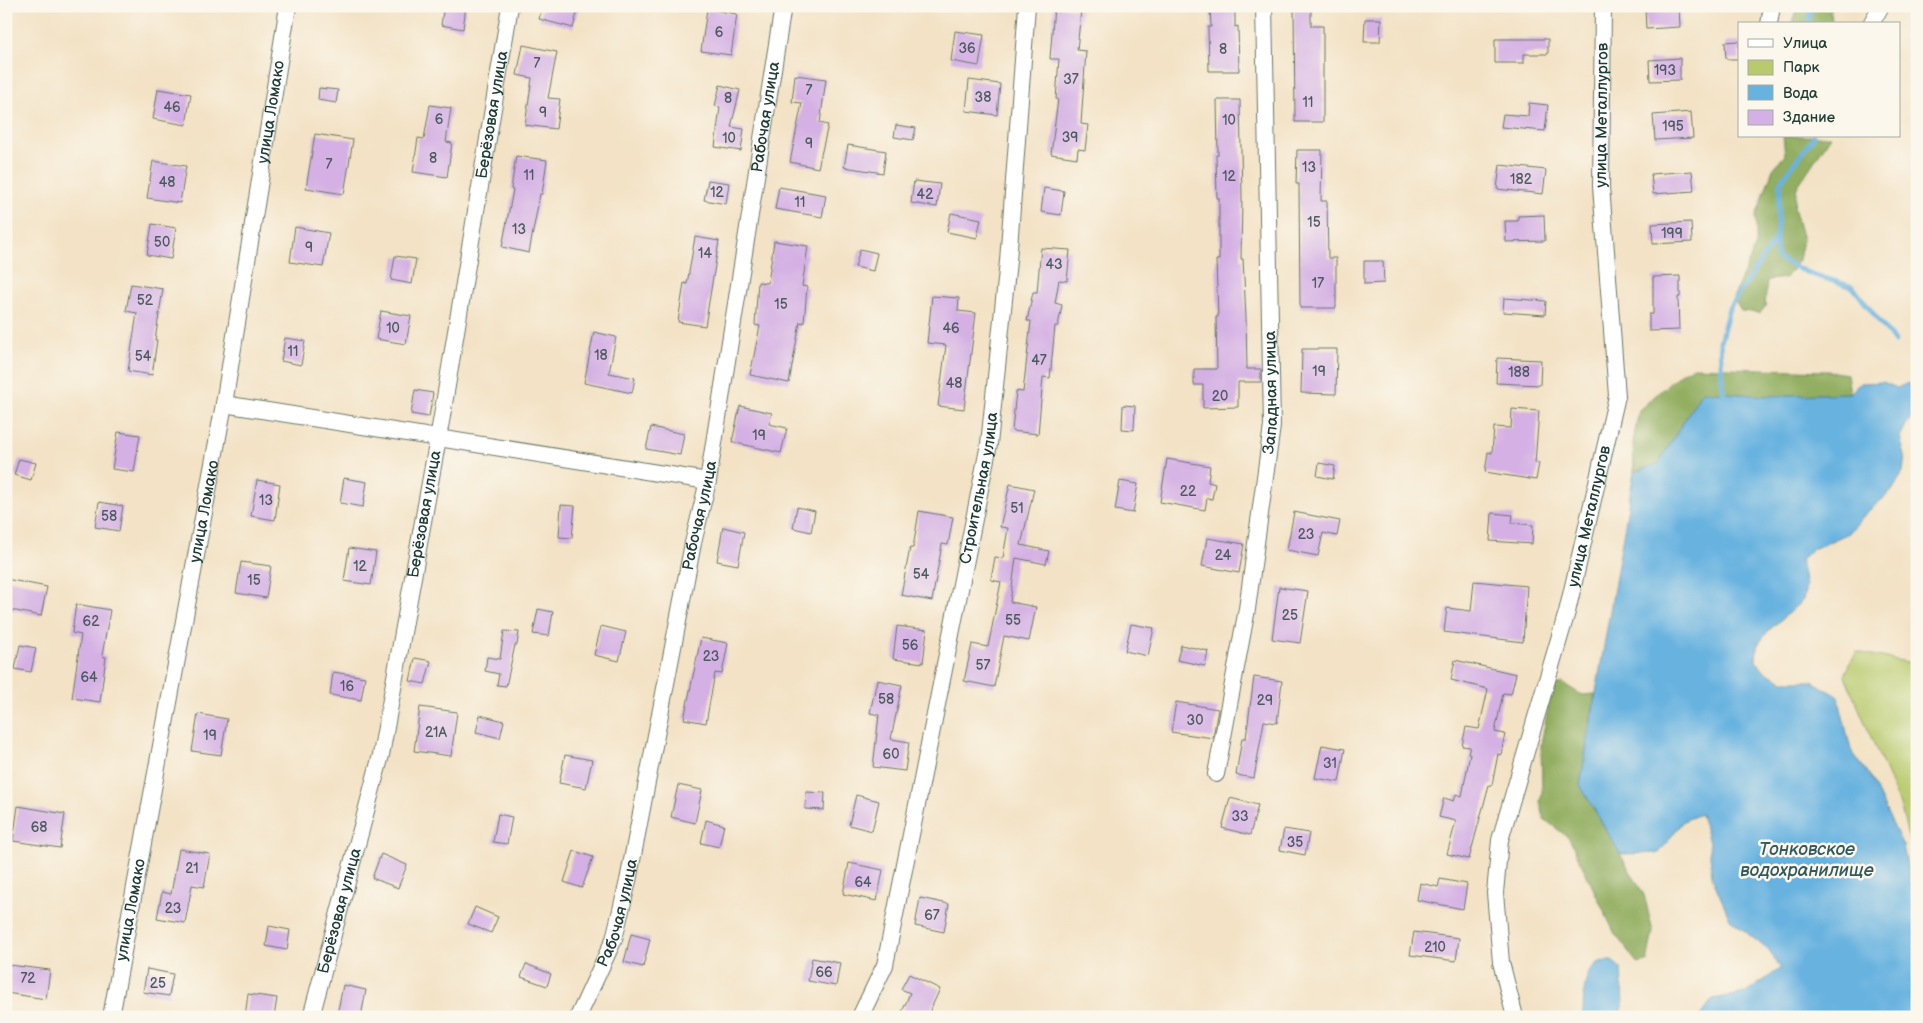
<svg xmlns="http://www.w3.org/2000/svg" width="1923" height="1023" font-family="'Balsamiq Sans',sans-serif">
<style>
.green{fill:#b8ca6d;stroke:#6c8450}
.forest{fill:#92ae60;stroke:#58764a}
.water{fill:#68b2e0;stroke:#44788a}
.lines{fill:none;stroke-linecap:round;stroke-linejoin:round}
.stream{stroke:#68b2e0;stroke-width:5}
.building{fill:#d4b0e4}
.minor-casing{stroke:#697767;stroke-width:18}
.minor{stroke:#fff;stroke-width:16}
.labels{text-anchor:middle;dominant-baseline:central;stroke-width:5;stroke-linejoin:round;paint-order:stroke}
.number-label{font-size:14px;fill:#4c5a60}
.street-label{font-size:16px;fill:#1f3d34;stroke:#fbf7ec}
.water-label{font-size:18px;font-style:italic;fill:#315a5f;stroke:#fbf7ec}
</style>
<rect width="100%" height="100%" fill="#fbf7ec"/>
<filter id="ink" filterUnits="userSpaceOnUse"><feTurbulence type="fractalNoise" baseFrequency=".02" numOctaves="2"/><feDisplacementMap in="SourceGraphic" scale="10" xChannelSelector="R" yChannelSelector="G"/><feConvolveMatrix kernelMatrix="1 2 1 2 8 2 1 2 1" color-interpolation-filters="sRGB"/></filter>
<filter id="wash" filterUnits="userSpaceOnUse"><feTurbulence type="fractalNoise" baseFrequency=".0096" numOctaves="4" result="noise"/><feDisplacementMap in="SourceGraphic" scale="20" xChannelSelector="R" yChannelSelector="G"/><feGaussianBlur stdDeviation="1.12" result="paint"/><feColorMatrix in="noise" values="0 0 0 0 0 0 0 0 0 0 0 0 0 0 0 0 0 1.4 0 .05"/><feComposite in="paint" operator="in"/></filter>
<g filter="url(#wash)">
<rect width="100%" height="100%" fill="#f3e2c5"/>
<!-- green -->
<path class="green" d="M1857,652l60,12v206l-17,-65 -55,-129 4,-12z"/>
<!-- forest -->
<path class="forest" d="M1798,6h35l-3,6 2,12h-41z
M1783,136h48l-34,51 -3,20 9,33 -4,20 -13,18 -19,2 -2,27 -5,6 -19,-2 -8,-13 23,-53v-29l10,-28 7,-19 12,-14z
M1694,367l134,4 19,3 3,19 -84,3 -64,-5 -44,73 -24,8 -1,-31 6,-31 43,-38z
M1562,683l20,12 13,-1 -15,91 64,110 9,36 -6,31 -9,2 -23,-30 -46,-96 -25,-19 -4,-18 2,-8 -1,-49 11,-56z"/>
<!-- water -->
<path class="water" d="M1883,382l14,6 11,-5 8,20 -3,13 -7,9 -6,12 5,19 -2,16 -11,19 -26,22 -17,20 -36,16 -12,10 5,27 -3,14 -35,31 -11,15 -1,15 11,12 16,8h29l26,15 13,54 19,27 33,69 14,67v82l-8,22h-210l14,-18 33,-6 35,-25 -13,-18 -38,-31 -18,-42 -3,-34 -8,-29 -18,7 -24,32 -39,1 -40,-69 54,-313 24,-8 44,-73 64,5 84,-3 10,-10z
M1612,961l9,7 2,37 -2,12h-38c1,-17 -2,-46 17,-55 3,-1 8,-1 12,-1z"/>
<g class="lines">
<!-- stream -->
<path class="stream" d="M1808,24l4,-18
M1776,238l1,20 31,15 45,14 42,55
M1724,393l-2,-11 -2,-40 9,-34 47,-70 5,-57 32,-43v-2"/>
</g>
<g id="blocks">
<!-- building -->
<path class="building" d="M444,6h22l-3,23 -22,-4z
M543,6h36l-6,22 -34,-9z
M1054,6l27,4 -4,40 9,1 -5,73 7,1 -3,25 -7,-1 -1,9 -26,-4 7,-55h-2l3,-40h-9z
M1210,6h25v21l3,-1 1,45h-30l-1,-44h3z
M1294,6h17v20h12v96h-28z
M1679,7l1,20 -34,2 -1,-21z
M707,9l30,5 -6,41 -30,-4z
M1365,19h16l-1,23h-16z
M955,31l29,4 -5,31 -28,-5z
M1495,39h53v15h-24v9h-29z
M1739,41v18h-13l-1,-17z
M523,45l34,7 -9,46 12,1 -4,30 -31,-4 7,-47 -15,-3z
M1680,58v22l-30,1 -1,-21z
M795,75l31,4 -6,44 8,2 -10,43 -28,-6 12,-59 -10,-1z
M969,80l31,4 -3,31 -31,-4z
M720,85l20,5 -9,37 13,2 -3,22 -26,-4 5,-40 -5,-1z
M319,88l19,2 -2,13 -18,-3z
M158,89l33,5 -5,31 -33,-6z
M1217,100h23l2,97 -1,62h2l3,58 1,52h14v13h-23v25l-35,1v-23h-9v-16h23l-1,-52h2l-2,-57h3v-62h-2l-1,-43h2z
M1529,103l19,2 -3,26 -44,-4 2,-13 25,2z
M430,105l21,3 -5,34 6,1 -5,34 -34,-5 5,-34 6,1z
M1691,112l2,26 -38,2 -2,-25z
M896,125l20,3 -3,12 -19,-3z
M315,134l38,6 -9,54 -38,-6z
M848,145l38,6 -3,22 -39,-6z
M1297,150h25l-1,51h6l1,57h8v50h-36l-1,-124h-3z
M516,156l31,4 -5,34h-2l-11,59 -27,-6 11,-57 -2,-1z
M153,161l33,5 -6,37 -33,-5z
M1500,165l46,5 -3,24 -46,-5z
M1692,171l2,20 -41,3 -2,-20z
M708,180l21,3 -3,21 -22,-4z
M914,181l26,3 -3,23 -26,-4z
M779,187l47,8 -4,22 -47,-8z
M1044,188l20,3 -3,24 -20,-3z
M951,213l30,6 -4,19 -30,-6z
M1544,215l1,26 -39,1 -1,-21h13v-5z
M1691,222l1,20 -39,2 -1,-20z
M152,224l24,4 -5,31 -24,-4z
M295,227l34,6 -6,34 -33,-5z
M695,237l24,4 -14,85 -27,-4 6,-39 3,1z
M774,241l34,5 -6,40 5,1 -3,36 -4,-1 -11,61 -39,-8 10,-49 -5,-1 3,-43 10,1z
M1041,248l29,2 -3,31 -8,-1 -4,23 7,2 -4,21h-3l-5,52 -7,-1 -5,57 -26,-3 4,-40 7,1 8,-71h-4l6,-29h4z
M860,249l17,4 -4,18 -18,-4z
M395,256l21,3 -4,25 -21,-4z
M1364,261h19l1,22 -20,1z
M1680,276v21h-2l1,33 -30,1v-17h4v-37z
M131,284l32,5 -8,51h2l-5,35 -24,-4 9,-58 -11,-2z
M932,296l27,2 -1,13 18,2 -12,96 -26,-3 8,-61 -19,-2z
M1504,298l42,3 -1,14 -42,-3z
M381,311l30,5 -5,28 -30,-5z
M594,332l22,5 -7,36 26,5 -3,15 -48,-10z
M285,338l20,3 -4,24 -20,-4z
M1302,349h35l-1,45 -35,-1z
M1497,358l44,2 -1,25 -44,-2z
M415,390l18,3 -4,24 -18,-3z
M1123,405l12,1 -1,24 -12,-1z
M740,406l32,7 -3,11 18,4 -6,25 -49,-11z
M1512,409l27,2 -4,52h4l-3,17 -51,-8 3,-20 4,1 2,-26 17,1z
M651,427l33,7 -4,21 -34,-6z
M118,432l22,3 -6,37 -22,-3z
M19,459l17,4 -5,17 -17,-5z
M1167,459l43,7 -2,16 7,2 -3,15 -5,-1 -2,12 -45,-8z
M1319,463l16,3 -2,13 -16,-3z
M344,478l23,4 -4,25 -23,-4z
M257,480l23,4 -5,36 -24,-4z
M1120,481l18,3 -5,29 -18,-3z
M1010,484l24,5 -13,56 28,6 -3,13 -30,-6 -6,44 26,5 -7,34 -25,-5 -10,51 -30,-6 8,-37 16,3 13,-65 -10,-2 4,-23 8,1 5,-30 -8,-1z
M99,502l24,4 -4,25 -24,-4z
M561,505l14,1 -3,32 -13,-1z
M797,507l18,4 -4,21 -18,-4z
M919,511l34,6 -5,28 -6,-1 -10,57 -31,-6 9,-47h3z
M1294,512l46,9 -3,15 -14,-3 -5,23 -31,-6z
M1492,513l21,2 -1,8 21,2 -1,19 -42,-3z
M723,527l21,5 -6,33 -21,-4z
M1207,538l37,6 -5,29 -37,-7z
M349,548l27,4 -5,33 -27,-4z
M241,562l30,4 -5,32 -30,-5z
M6,579l41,8 -6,29 -35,-7z
M1474,581l53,5 -4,56 -79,-10 3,-24 24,3z
M1279,587l29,4 -8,52 -28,-4z
M76,604l34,6 -8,46 4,1 -6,45 -28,-4 9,-63 -9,-2z
M538,609l15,3 -4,24 -16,-2z
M1131,624l23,4 -6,28 -23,-5z
M601,626l25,6 -7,29 -25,-6z
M897,626l30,4 -4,33 -30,-4z
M504,631l15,1 -2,13h-2l-9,41 -9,-1 2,-11 -14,-3 2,-14 13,2z
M701,638l27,5 -6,31 -7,-1 -9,50 -22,-4z
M20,645l16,3 -5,24 -16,-3z
M1181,645l27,6 -3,15 -28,-6z
M415,658l16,3 -6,23 -15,-3z
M1455,660l61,14 -5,20 -8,-1 -8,39 10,2 -4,21 -3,-1 -6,31h-3l-20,74 -22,-5 9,-33 -17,-4 5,-19 10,3 2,-7 6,2 8,-42 -2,-1 2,-6 -8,-1 4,-19 13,2 9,-40 -37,-9z
M333,672l32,5 -4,23 -31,-5z
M1254,677l28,4 -5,42 -13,-2 -10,57 -18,-3 6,-37h4z
M877,680l25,5 -11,54 18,3 -4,29 -32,-4 6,-52 -9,-2z
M1176,702l42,7 -5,29 -42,-6z
M420,707l37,5 -6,44 -37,-5z
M198,714l29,5 -6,36 -29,-4z
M480,715l24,6 -4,17 -24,-6z
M1322,745l23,4 -6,33 -24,-4z
M565,755l27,5 -6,28 -27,-5z
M678,785l24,5 -7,33 -24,-6z
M806,792l19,1 -1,17 -19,-1z
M856,795l23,6 -7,30 -23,-6z
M1230,798l28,7 -8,30 -28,-7z
M18,806l47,8 -5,34 -47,-7z
M498,814l14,3 -5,27 -14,-2z
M706,820l18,5 -5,22 -18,-4z
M1284,829l25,4 -4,22 -25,-5z
M179,849l31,5 -6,33 -12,-2 -7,38 -28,-5 5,-26 9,2z
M574,851l19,6 -11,31 -18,-6z
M381,854l26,11 -9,23 -26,-10z
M849,863l34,7 -6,31 -34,-7z
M1440,879l27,5 -4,25 -46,-9 3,-17 18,4z
M920,898l29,6 -5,28 -29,-6z
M475,907l23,10 -7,16 -23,-9z
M269,926l21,4 -3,20 -21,-4z
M1414,932l45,6 -3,23 -46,-6z
M631,934l19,5 -7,28 -19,-5z
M812,958l28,5 -4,23 -28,-5z
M526,964l25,10 -4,12 -26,-9z
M9,965l41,5 -4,29 -40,-6z
M147,969l26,5 -4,22 -26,-4z
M909,974l31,15 -13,28h-27l10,-24 -9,-4z
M343,985l23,5 -5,27 -24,-2z
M248,994l29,4 -3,19h-29z"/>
</g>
</g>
<g filter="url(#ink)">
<use href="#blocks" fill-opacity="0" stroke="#697767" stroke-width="1"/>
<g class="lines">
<defs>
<g id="minor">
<path d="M1769,24l3,-18"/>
<path d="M1871,24l10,-18"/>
<path d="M224,404l484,77"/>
<path id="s1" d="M1216,774l31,-165 25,-183 -8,-420"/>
<path id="s2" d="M111,1017l113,-613 64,-398"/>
<path id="s3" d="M311,1017l70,-262 61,-339 68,-410"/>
<path id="s4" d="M578,1017l36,-78 14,-58 65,-338 15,-62 75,-475"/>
<path id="s5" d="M860,1017l25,-52 104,-521 19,-183 19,-255"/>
<path id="s6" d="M1515,1017l-14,-55 -6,-69 5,-53 67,-228 50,-216 -16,-210 2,-180"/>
</g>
</defs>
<!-- minor casing -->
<use href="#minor" class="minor-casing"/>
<!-- minor -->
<use href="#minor" class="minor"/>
</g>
</g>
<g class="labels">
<!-- number labels -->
<g class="number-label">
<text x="719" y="32">6</text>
<text x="967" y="48">36</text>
<text x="1223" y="49">8</text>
<text x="537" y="63">7</text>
<text x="1665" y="70">193</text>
<text x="1071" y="79">37</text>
<text x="809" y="90">7</text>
<text x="983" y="97">38</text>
<text x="728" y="98">8</text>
<text x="1308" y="102">11</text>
<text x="172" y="107">46</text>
<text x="543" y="112">9</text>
<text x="439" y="119">6</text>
<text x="1229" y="120">10</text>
<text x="1673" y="126">195</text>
<text x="1070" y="137">39</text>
<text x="729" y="138">10</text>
<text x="809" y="143">9</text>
<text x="433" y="158">8</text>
<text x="329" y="164">7</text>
<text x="1309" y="167">13</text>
<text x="529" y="175">11</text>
<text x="1229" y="176">12</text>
<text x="1521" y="179">182</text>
<text x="167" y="182">48</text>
<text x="717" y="192">12</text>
<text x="925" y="194">42</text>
<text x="800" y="202">11</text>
<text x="1314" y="222">15</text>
<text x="519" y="229">13</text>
<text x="1672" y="233">199</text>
<text x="162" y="242">50</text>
<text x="309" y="247">9</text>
<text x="705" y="253">14</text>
<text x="1054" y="264">43</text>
<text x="1318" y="283">17</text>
<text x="145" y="300">52</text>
<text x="781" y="304">15</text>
<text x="393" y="328">10</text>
<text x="951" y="328">46</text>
<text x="293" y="351">11</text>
<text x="601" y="355">18</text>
<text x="143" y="356">54</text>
<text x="1039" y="360">47</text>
<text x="1319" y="371">19</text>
<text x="1519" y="372">188</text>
<text x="954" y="383">48</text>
<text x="1220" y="396">20</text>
<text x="759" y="435">19</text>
<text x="1188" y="491">22</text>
<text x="266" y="500">13</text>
<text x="1017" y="508">51</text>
<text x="109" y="516">58</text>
<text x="1306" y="534">23</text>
<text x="1223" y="555">24</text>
<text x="360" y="566">12</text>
<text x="921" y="574">54</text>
<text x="254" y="580">15</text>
<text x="1290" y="615">25</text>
<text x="1013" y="620">55</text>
<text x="91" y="621">62</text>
<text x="910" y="645">56</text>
<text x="711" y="656">23</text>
<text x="983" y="665">57</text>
<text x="89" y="677">64</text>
<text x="347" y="686">16</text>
<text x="886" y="699">58</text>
<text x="1265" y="700">29</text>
<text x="1195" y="720">30</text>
<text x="436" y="732">21А</text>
<text x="210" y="735">19</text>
<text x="891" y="754">60</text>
<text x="1330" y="763">31</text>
<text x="1240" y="816">33</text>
<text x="39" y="827">68</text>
<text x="1295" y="842">35</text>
<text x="192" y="868">21</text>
<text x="863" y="882">64</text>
<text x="173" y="908">23</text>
<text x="932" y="915">67</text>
<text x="1435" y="947">210</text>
<text x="824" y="972">66</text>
<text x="28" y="978">72</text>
<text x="158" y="983">25</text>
</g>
<!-- street labels -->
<g class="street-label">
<text stroke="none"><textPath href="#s2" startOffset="919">улица Ломако</textPath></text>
<text stroke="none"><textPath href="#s3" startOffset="921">Берёзовая улица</textPath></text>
<text stroke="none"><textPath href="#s6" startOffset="920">улица Металлургов</textPath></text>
<text stroke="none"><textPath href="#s4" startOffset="922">Рабочая улица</textPath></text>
<text stroke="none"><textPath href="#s1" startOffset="386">Западная улица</textPath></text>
<text stroke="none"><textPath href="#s5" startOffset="544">Строительная улица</textPath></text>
<text stroke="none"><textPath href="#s2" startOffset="514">улица Ломако</textPath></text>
<text stroke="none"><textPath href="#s3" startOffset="516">Берёзовая улица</textPath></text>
<text stroke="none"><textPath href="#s4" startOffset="518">Рабочая улица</textPath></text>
<text stroke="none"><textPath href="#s6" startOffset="515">улица Металлургов</textPath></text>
<text stroke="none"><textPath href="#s3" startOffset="110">Берёзовая улица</textPath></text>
<text stroke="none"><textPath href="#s2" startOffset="109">улица Ломако</textPath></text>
<text stroke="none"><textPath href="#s4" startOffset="112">Рабочая улица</textPath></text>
</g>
<!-- water labels -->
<g class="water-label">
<text x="1807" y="849">Тонковское<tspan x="1807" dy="21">водохранилище</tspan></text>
</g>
</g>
<!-- margin -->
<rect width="1923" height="1023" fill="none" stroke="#fbf7ec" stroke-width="25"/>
<!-- legend -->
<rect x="1738" y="22" width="162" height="115" fill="#fbf7ec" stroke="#a3ada2"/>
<rect x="1748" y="39" width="25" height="8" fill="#ffffff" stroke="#a3ada2"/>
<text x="1783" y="48" font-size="15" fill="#1f3d34">Улица</text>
<rect x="1748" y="60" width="25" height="15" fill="#b8ca6d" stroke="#a3ada2"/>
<text x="1783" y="72" font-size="15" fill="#1f3d34">Парк</text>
<rect x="1748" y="85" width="25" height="15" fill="#68b2e0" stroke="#a3ada2"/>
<text x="1783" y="98" font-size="15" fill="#1f3d34">Вода</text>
<rect x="1748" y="110" width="25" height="15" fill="#d4b0e4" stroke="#a3ada2"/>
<text x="1783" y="122" font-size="15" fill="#1f3d34">Здание</text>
</svg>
